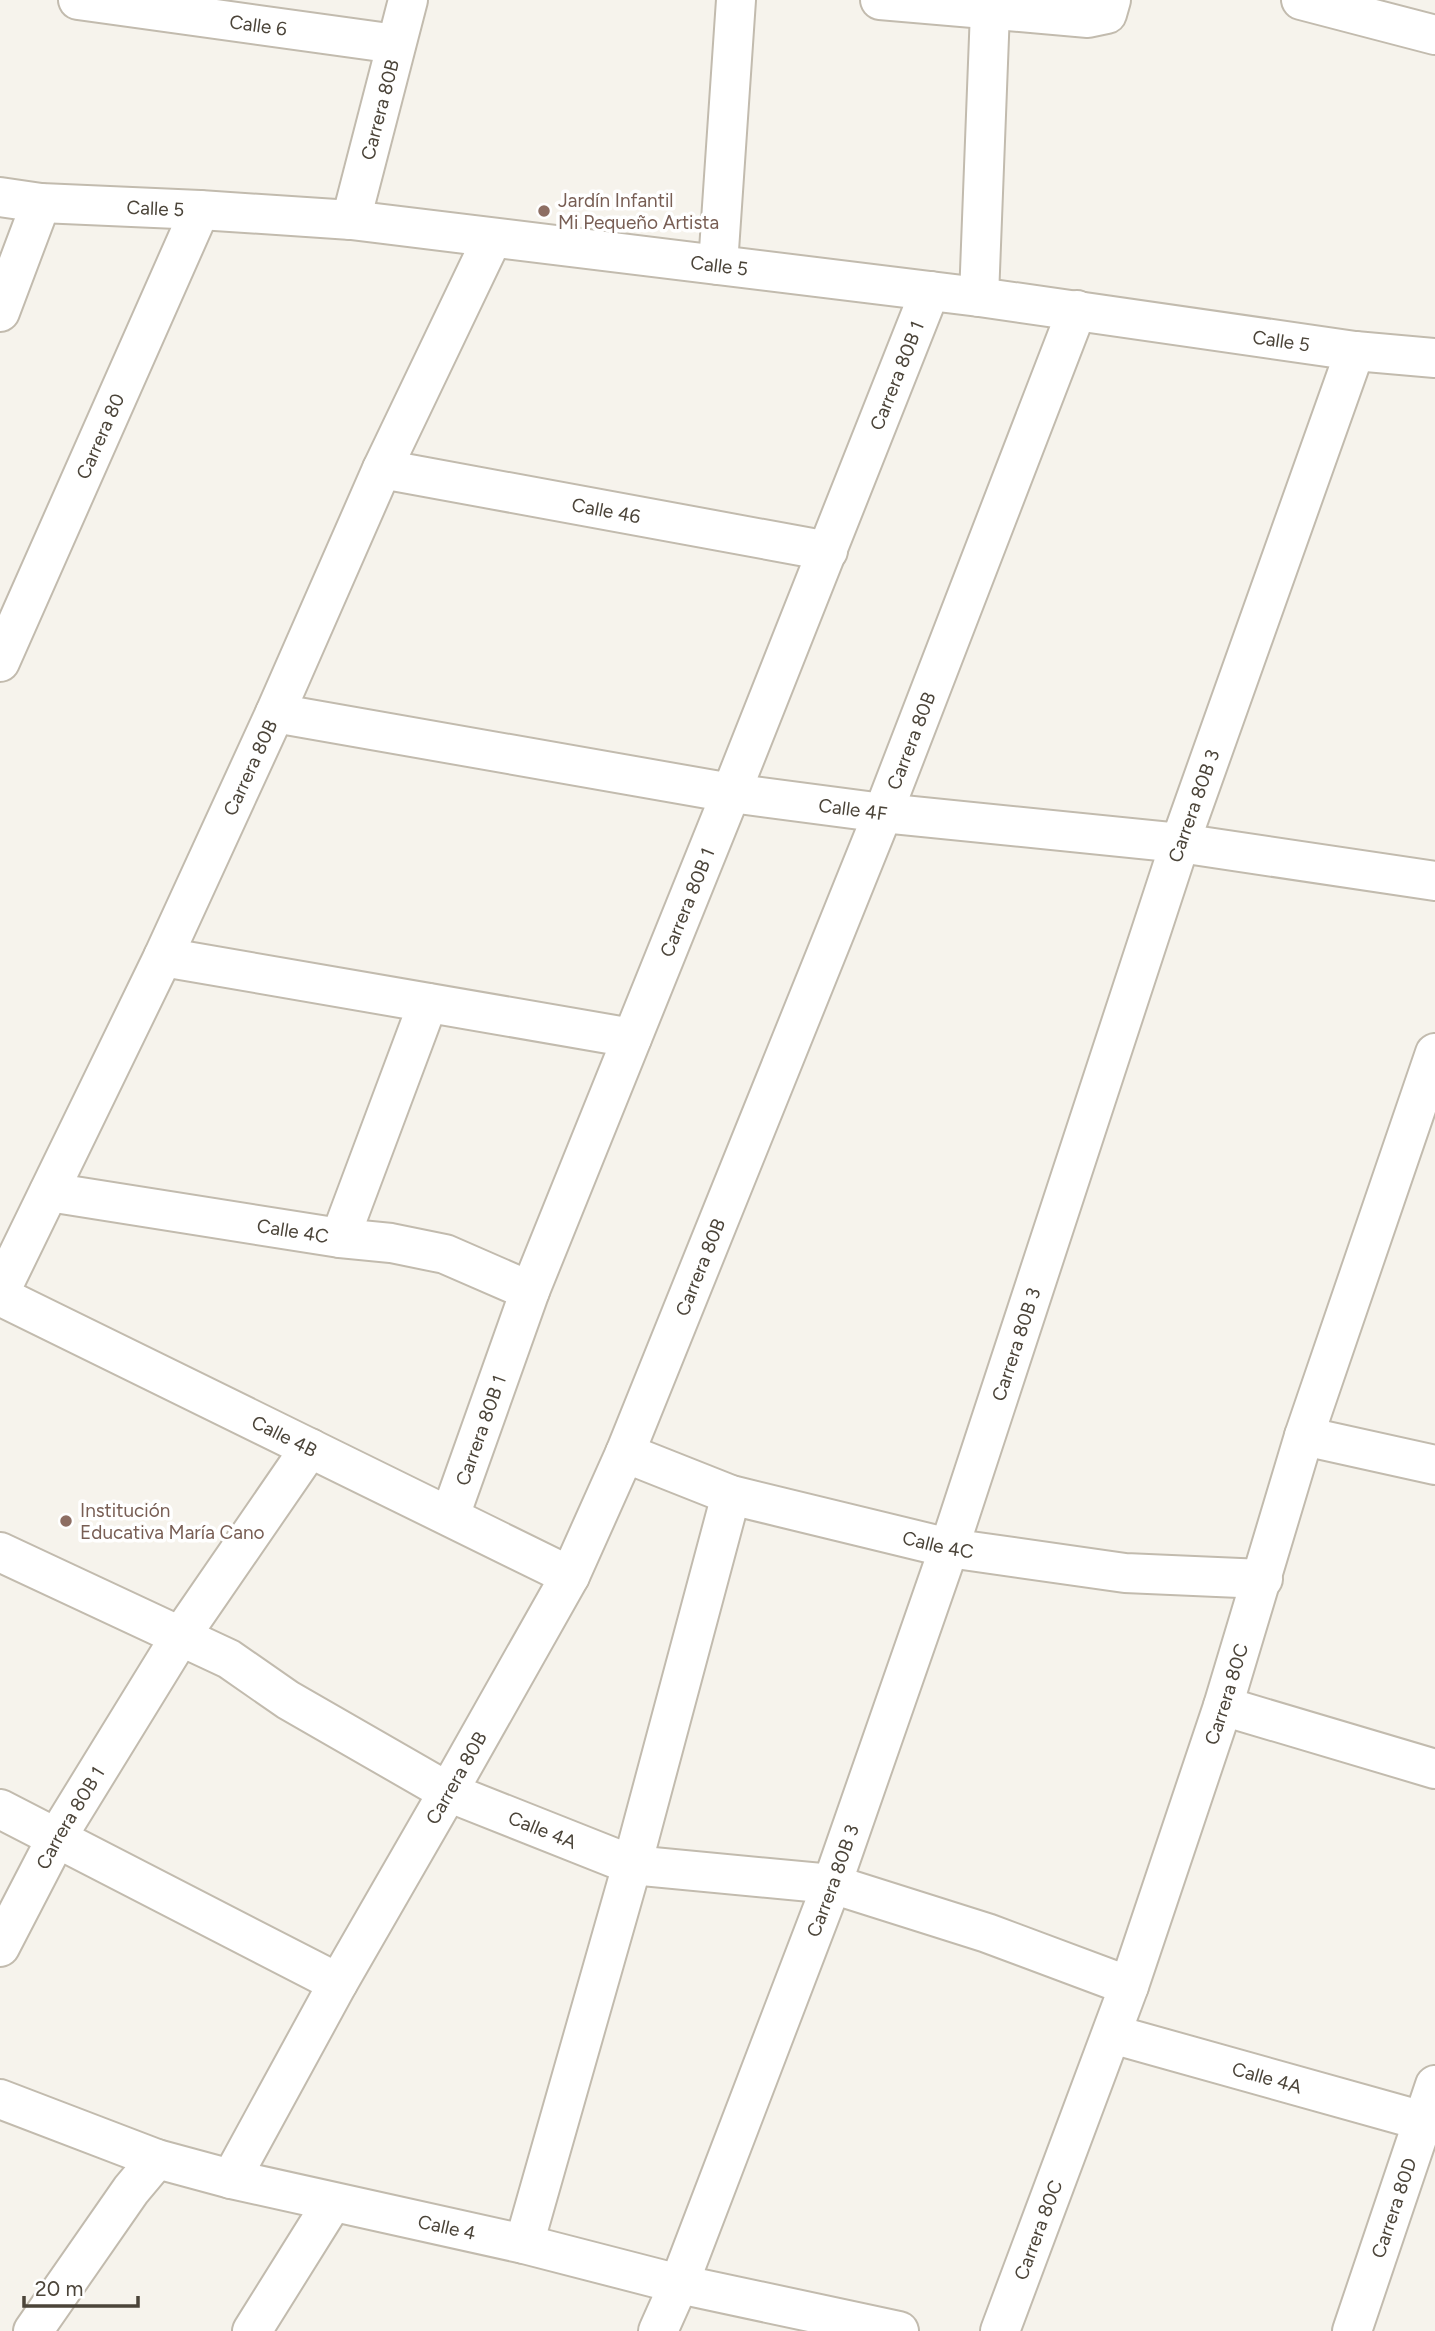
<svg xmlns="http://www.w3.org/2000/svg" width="1435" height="2331" font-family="Figtree,sans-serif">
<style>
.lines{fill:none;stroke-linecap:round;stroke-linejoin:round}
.street-casing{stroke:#c2bbae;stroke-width:42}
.street{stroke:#fff;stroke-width:38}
.education-dot{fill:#8d6e63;stroke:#fff;stroke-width:2.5}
.labels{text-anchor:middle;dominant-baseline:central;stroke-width:7;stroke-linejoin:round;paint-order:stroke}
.street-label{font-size:19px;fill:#4b4439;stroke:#fff}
.education-label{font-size:19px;fill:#785e54;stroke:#fff;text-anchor:start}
</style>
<rect width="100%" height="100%" fill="#f6f3ec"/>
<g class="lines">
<defs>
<g id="street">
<path id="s1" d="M78,0l318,44"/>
<path d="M880,0l208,18 19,-4 4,-14"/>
<path d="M1301,0l134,35"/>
<path id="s2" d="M0,197l41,6 159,7 151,10 628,77 376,54 80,7"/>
<path id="s3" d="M351,220l57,-220"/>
<path d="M718,265l18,-265"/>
<path d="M979,297l11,-286"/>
<path d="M0,312l41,-109"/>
<path id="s4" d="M382,469l446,82"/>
<path id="s5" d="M0,662l200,-452"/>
<path id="s6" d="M275,713l456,80 152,20 297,30 255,38"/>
<path d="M163,957l469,81"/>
<path id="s7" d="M49,1192l291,46 51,5 54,11 85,37"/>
<path d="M340,1238l88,-235"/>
<path id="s8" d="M0,1292l163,-335 112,-244 107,-244 110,-230"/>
<path id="s9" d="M0,1296l570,280"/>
<path d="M1304,1436l131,29"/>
<path id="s10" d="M625,1453l106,42 218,53 176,25 138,6"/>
<path id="s11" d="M450,1516l80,-225 201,-498 199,-502"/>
<path id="s12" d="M0,1552l229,107 59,41 160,92 184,73 200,19 155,49 142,53"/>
<path d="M1223,1706l212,63"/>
<path d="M0,1809l338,174"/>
<path id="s13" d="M0,1947l57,-110 123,-200 130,-189"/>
<path id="s14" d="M1112,2034l311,87"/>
<path id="s15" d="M0,2099l157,60 74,20 293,65 155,40 220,47"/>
<path id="s16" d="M231,2179l107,-196 110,-191 122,-216 55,-123 258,-640 194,-503"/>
<path d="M524,2244l108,-379 99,-370"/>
<path d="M33,2331l98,-141 26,-31"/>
<path d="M252,2331l80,-128"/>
<path id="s17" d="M658,2331l21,-47 153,-400 117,-336 231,-705 175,-492"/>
<path id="s18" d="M1000,2331l129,-345 94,-280 81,-270 131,-383"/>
<path id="s19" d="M1352,2331l83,-246"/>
</g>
</defs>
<!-- street casing -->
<use href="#street" class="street-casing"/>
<!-- street -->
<use href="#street" class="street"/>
</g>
<!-- markers -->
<g class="education-dot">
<circle cx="544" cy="211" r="7"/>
<circle cx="66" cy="1521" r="7"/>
</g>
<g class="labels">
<!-- street labels -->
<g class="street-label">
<text stroke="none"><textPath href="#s1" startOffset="182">Calle 6</textPath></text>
<text stroke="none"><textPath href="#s3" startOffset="114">Carrera 80B</textPath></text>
<text stroke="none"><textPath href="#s2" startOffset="156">Calle 5</textPath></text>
<text stroke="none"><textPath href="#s2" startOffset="723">Calle 5</textPath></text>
<text stroke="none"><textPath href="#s2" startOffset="1290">Calle 5</textPath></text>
<text stroke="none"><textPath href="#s11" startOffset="1225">Carrera 80B 1</textPath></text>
<text stroke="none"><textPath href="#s5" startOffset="247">Carrera 80</textPath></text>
<text stroke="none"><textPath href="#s4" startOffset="228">Calle 46</textPath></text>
<text stroke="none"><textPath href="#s16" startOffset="1594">Carrera 80B</textPath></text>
<text stroke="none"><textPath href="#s8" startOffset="581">Carrera 80B</textPath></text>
<text stroke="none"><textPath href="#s17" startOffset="1617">Carrera 80B 3</textPath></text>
<text stroke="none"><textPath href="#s6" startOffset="586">Calle 4F</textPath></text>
<text stroke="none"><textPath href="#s11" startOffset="658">Carrera 80B 1</textPath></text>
<text stroke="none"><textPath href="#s7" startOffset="247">Calle 4C</textPath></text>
<text stroke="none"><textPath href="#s16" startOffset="1027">Carrera 80B</textPath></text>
<text stroke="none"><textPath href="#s17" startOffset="1050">Carrera 80B 3</textPath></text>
<text stroke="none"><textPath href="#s11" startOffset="91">Carrera 80B 1</textPath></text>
<text stroke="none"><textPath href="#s9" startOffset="317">Calle 4B</textPath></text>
<text stroke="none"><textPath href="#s10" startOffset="327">Calle 4C</textPath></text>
<text stroke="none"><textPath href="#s18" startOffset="676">Carrera 80C</textPath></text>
<text stroke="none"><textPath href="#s16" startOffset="460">Carrera 80B</textPath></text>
<text stroke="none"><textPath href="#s13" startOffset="147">Carrera 80B 1</textPath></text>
<text stroke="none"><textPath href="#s12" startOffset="611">Calle 4A</textPath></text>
<text stroke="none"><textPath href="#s17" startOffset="483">Carrera 80B 3</textPath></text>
<text stroke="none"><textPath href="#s14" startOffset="161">Calle 4A</textPath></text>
<text stroke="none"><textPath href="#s19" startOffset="130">Carrera 80D</textPath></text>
<text stroke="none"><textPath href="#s15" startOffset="466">Calle 4</textPath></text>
<text stroke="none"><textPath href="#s18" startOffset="108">Carrera 80C</textPath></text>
</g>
<!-- education labels -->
<g class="education-label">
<text x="558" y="200">Jardín Infantil<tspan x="558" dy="22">Mi Pequeño Artista</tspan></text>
<text x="80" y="1510">Institución<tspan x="80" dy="22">Educativa María Cano</tspan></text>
</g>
</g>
<!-- scale -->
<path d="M24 2296v10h114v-10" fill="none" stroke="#4b4439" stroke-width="3.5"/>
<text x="35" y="2296" font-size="21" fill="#4b4439" stroke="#ffffff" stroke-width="5" paint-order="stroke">20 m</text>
</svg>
